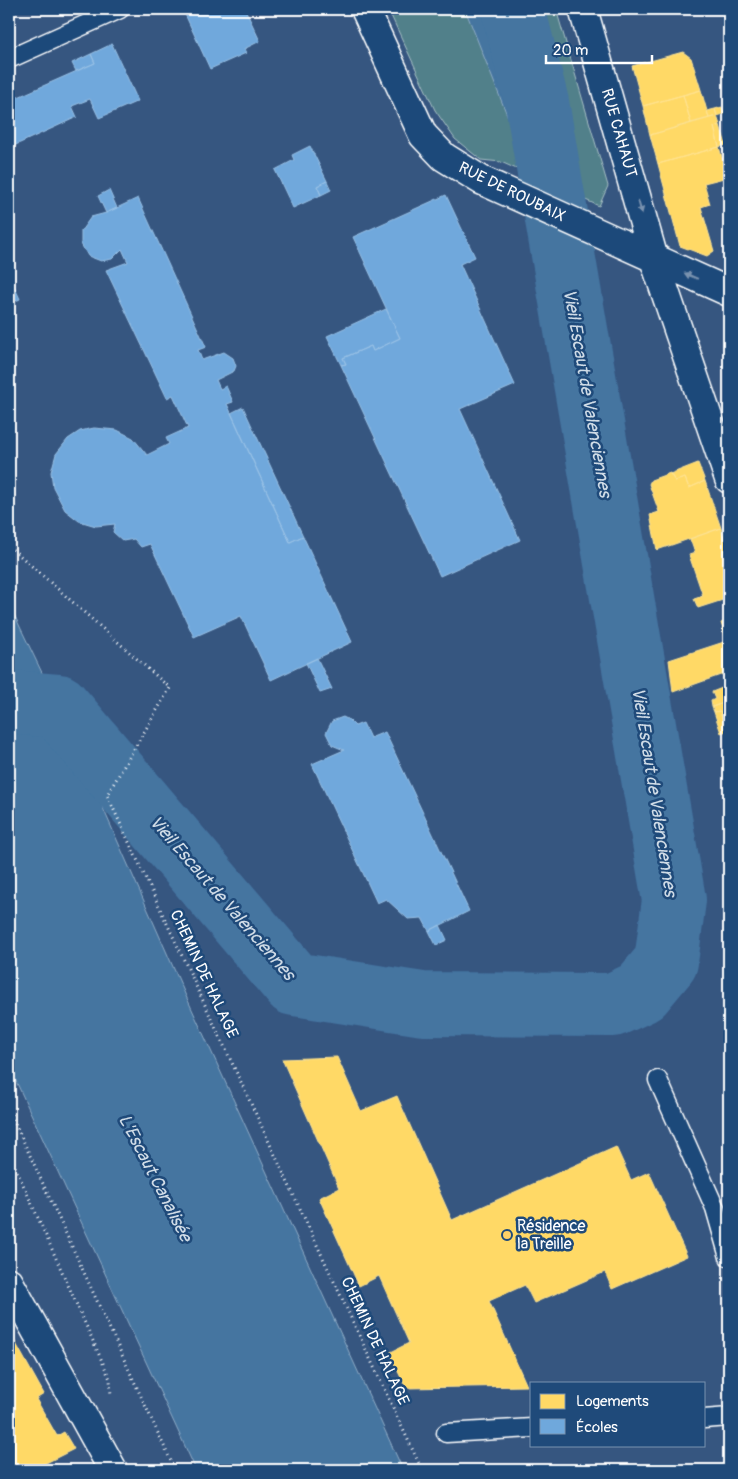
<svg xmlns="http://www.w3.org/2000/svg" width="738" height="1479" font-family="Pangolin,sans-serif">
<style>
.green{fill:#51808a;stroke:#a8c0c4}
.water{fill:#4474a0;stroke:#8facc6}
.homes{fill:#ffd966;stroke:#ffe494}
.schools{fill:#6fa8dc;stroke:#9ac2e6}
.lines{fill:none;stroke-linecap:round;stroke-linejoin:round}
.river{stroke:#4474a0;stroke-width:64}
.lane-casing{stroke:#fff;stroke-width:21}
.street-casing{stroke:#fff;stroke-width:31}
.path{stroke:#fff;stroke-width:3;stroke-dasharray:1 4;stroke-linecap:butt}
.lane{stroke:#1f4a7a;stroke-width:18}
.street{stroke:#1f4a7a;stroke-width:28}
.oneway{fill:#7992af}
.poi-dot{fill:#ffd166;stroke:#1f4a7a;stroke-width:2}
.labels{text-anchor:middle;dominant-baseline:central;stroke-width:5;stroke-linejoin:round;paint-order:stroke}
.street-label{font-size:16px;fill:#fff;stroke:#1f4a7a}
.poi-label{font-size:16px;fill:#fff;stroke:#1f4a7a;text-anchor:start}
.water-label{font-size:18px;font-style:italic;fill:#d0dce7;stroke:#1f4a7a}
</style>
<rect width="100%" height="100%" fill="#365680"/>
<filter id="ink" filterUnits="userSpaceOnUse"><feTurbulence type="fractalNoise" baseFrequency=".02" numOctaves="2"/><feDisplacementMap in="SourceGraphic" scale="10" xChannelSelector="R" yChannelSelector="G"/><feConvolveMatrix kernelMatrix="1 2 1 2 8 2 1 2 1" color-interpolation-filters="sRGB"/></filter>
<g filter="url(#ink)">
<!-- green -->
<path class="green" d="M388,9h168l52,177 -9,20 -98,-44 -20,-2 -26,-21 -20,-29z"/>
<!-- water -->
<path class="water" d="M465,9h60l23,79 -6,61 1,32 -11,-5 -1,-25 -18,-21z
M9,604l49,102 127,288 218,476h-207l-187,-404z"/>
<!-- homes -->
<path class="homes" d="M683,52l8,6 10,32 -58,16 -11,-40z
M701,90l8,28 -18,5 -8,-28z
M683,95l8,28 -41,12 -7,-29z
M722,107l2,7 -7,2 -2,-7z
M715,109l2,7 -8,2 -2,-7z
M717,116l3,9 -6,2 5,20 -61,17 -8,-29z
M720,125l6,20 -7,2 -5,-20z
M719,147l9,30 -24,6 6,21 -9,3 13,44 -7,5 -27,-10 -22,-82z
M698,463l7,18 -16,7 -4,-10 -10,3 -5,-7z
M670,473l5,8 10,-3 4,10 16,-7 16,47 -64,22 -7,-35 9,-3 -10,-28 2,-4z
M721,528l8,25v45l-31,10 -4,-9 9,-3 -14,-41 6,-2 -5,-14z
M729,620v52l-56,20 -4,-32 58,-19 -6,-18z
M729,672v29l-17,6 -1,-6 4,-2 -3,-7 15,-6 -4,-12z
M729,701v15l-7,3 -2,-8 -6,1 -2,-5z
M720,711l2,8 7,-3v14l-8,3 -7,-21z
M337,1057l24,54 36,-15 55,124 164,-73 15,33 18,-8 38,84 -75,33 -7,-17 -71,31 -9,-18 -36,16 38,85 -121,2 -17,-35 20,-10 -30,-67 -20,10 -40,-88 20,-10 -57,-129z
M9,1331l35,63 -8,5 21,37 7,-4 10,17 -42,21h-23z"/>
<!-- schools -->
<path class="schools" d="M191,9l18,2 36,-2 15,32 -16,8 2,4 -36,16 -26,-57z
M112,44l26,57 -39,17 -9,-19 -18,7 5,11 -68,31v-47l86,-38 -4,-9z
M91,54l4,9 -19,8 -4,-8z
M310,146l17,35 -10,5 4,9 -28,13 -18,-38 19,-10 -2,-5z
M327,181l4,9 -10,5 -4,-9z
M109,190l8,18 -11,5 -8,-17z
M446,195l29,62 -15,7 55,121 -55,24 60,131 -80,36 -99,-211 5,-1 -3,-6 28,-12 2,5 27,-13 -47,-101z
M138,198l68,149 -8,3 4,10 22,-8 9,6 3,8 -2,5 -18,9 4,9 6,-3 7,16 -6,2 63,138 13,-6 49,106 -81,38 -30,-64 -47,21 -44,-93 -9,3 -7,-8 -11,2 -10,-9 2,-8 -19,2 -17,-5 -14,-11 -12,-23 -2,-15 5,-18 12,-15 12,-8 14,-3 23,2 16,8 14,17 22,-11 -3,-6 22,-10 -15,-33 -6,3 -61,-128 22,-8 -6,-13 -10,10 -11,2 -13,-5 -7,-12v-13l10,-14 15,-4z
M9,275l11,24 -11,5z
M386,309l14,29 -27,13 -2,-5 -28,12 3,6 -5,1 -14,-29z
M243,407l60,129 -13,6 -59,-129z
M317,658l15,31 -12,4 -14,-30z
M343,717l6,3 6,6 8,-3 7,15 15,-6 84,179 -40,20 -7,-13 -14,1 -22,-20 -9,4 -65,-139 32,-14 -12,-5 -6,-12 6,-12z
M440,925l7,15 -11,5 -7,-14z"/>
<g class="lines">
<!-- river -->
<path class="river" d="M9,702l49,4 236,278 129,20 190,1 28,-13 25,-30 8,-62 -137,-797 -24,-94"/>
<defs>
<path id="lane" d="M9,59l111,-50
M658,1080l57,128 14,49
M704,1419l25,-2
M446,1433l86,-5"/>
<path id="street" d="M365,9l58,126 21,22 37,23 248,112
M583,9l71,250 75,220
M9,1282l104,188"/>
</defs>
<!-- lane casing -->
<use href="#lane" class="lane-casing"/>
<!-- street casing -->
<use href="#street" class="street-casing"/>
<!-- path -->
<path class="path" d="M9,546l161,142 -63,107 315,675
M9,1110l166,360
M9,1153l101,226 1,17"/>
<!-- lane -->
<use href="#lane" class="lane"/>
<!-- street -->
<use href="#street" class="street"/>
</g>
<!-- one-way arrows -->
<defs><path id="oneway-solid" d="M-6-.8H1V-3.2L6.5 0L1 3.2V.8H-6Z" transform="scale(1.25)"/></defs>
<g class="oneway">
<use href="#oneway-solid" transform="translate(640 207) rotate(74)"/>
<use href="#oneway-solid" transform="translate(691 276) rotate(-157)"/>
</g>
</g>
<!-- markers -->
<circle class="poi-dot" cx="507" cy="1235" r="5"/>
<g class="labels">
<!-- street labels -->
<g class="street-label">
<text transform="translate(619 133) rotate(74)">RUE CAHAUT</text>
<text transform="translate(512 192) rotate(26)">RUE DE ROUBAIX</text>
<text transform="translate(204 974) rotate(65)">CHEMIN DE HALAGE</text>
<text transform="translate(375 1341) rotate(65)">CHEMIN DE HALAGE</text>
</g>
<!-- poi labels -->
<g class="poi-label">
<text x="517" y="1226">Résidence<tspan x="517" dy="18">la Treille</tspan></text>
</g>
<!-- water labels -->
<g class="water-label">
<text transform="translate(587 393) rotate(80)">Vieil Escaut de Valenciennes</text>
<text transform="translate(654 792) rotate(81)">Vieil Escaut de Valenciennes</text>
<text transform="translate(222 898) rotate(49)">Vieil Escaut de Valenciennes</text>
<text transform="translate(155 1178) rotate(63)">L'Escaut Canalisée</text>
</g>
</g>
<!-- margin -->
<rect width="738" height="1479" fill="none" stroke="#1f4a7a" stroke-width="30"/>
<rect x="15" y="15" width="708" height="1449" fill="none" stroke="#fff" stroke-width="2" filter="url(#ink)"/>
<!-- legend -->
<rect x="530" y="1382" width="175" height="65" fill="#1f4a7a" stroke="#7992af"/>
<rect x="540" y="1394" width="25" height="15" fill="#ffd966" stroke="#7992af"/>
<text x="576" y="1406" font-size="15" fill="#ffffff">Logements</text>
<rect x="540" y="1419" width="25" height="15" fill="#6fa8dc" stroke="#7992af"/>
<text x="576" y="1432" font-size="15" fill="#ffffff">Écoles</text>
<!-- scale -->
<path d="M546 55v8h106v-8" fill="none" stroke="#ffffff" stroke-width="2.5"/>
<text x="553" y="55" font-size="15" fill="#ffffff" stroke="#1f4a7a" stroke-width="4" paint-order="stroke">20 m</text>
</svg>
